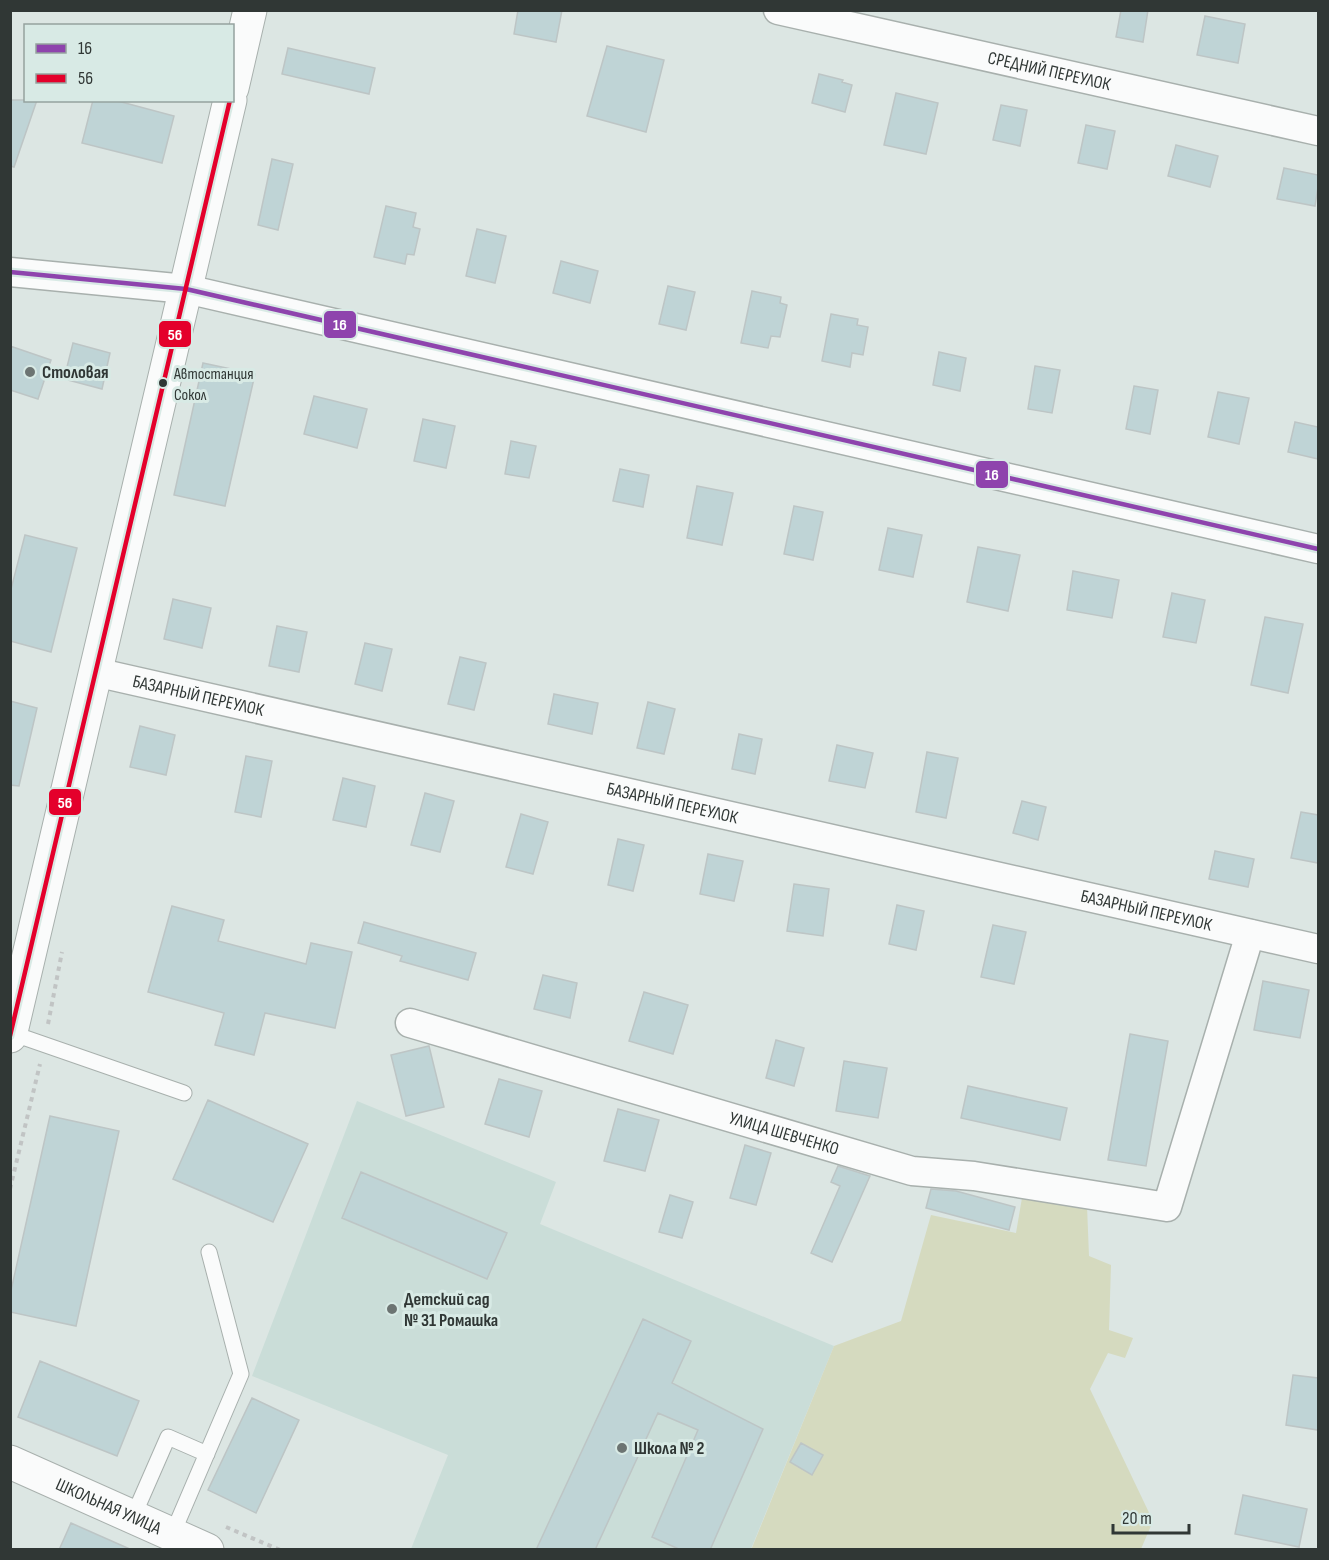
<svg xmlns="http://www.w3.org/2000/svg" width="1329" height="1560" font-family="'Sofia Sans Condensed',sans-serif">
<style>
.built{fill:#caddd8}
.green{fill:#d5dabf}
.building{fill:#bfd4d6;stroke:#bdc5c5;stroke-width:1.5}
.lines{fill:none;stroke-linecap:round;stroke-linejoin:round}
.lane-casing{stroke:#a8b0ad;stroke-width:17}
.street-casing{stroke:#a8b0ad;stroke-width:31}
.secondary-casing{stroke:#a8b0ad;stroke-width:35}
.path{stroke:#c1c4c4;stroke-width:4;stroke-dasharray:4.5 4.5;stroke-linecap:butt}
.lane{stroke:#fafbfb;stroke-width:15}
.street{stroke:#fafbfb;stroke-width:28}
.secondary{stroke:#fafbfb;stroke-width:33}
.bus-1-casing{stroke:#d8eae5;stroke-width:9}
.bus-2-casing{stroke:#d8eae5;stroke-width:9}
.bus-1{stroke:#8e44ad;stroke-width:4.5}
.bus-2{stroke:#e4002b;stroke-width:4.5}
.poi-dot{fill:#6c7472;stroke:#d8eae5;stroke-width:2}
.bus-dot{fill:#303735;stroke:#d8eae5;stroke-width:2}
.labels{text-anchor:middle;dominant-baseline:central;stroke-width:6;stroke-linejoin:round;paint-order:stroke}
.bus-label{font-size:16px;fill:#303735;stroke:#d8eae5;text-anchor:start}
.street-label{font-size:18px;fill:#303735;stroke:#d8eae5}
.poi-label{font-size:18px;font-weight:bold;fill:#303735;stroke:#d8eae5;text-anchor:start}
.line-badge{stroke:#d8eae5;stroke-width:2}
.badge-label{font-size:16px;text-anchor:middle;font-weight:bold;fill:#fff}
</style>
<rect width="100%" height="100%" fill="#dce6e3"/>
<!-- built -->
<path class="built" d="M357,1101l199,81 -16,42 294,122 -83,203h-340l37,-94 -196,-79z"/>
<!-- green -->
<path class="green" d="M1023,1192l64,14 2,50 22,9 -2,65 24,8 -8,20 -17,-5 -18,36 63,132 -12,28 -390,1 83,-204 67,-25 30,-106 85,18z"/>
<!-- building -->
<path class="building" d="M518,10h44l-6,32 -42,-8z
M1121,10h27l-5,32 -27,-5z
M1205,16l40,8 -7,39 -41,-8z
M607,46l57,14 -18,72 -59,-16z
M288,48l87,20 -6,26 -87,-20z
M819,74l24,6 -1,2 10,3 -7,27 -33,-9z
M896,93l42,10 -12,51 -42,-9z
M10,100h27l-23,67 -4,-1z
M93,100h21l60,16 -12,47 -80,-20z
M1001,105l26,5 -7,36 -27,-6z
M1086,125l29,6 -8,38 -29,-6z
M1176,145l42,11 -8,31 -42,-11z
M272,159l21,5 -15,66 -20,-5z
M1284,168l34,7v12l-3,19 -38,-7z
M386,206l30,7 -3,14 7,2 -6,26 -7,-1 -2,10 -31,-7z
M477,229l29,7 -11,47 -29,-7z
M561,261l37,10 -8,32 -37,-10z
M668,286l27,6 -9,38 -27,-6z
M752,291l29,6 -1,6 7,2 -7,32 -9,-1 -3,12 -27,-5z
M831,314l27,5 -1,6 11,2 -5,28 -11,-2 -2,14 -28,-6z
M73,343l37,10 -8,36 -38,-10z
M10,346l41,14 -13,39 -28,-9z
M939,352l27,6 -6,33 -27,-6z
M203,363l52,11 -30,132 -51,-11z
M1035,366l25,4 -8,43 -24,-4z
M1134,386l24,4 -8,44 -24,-5z
M1218,392l31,6 -10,46 -31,-7z
M314,396l53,13 -10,39 -53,-14z
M423,419l32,7 -9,42 -32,-7z
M1295,422l23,5v32l-30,-7z
M511,441l25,5 -7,32 -24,-4z
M620,469l29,6 -6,32 -30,-6z
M697,486l36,7 -11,52 -35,-7z
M794,506l29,6 -10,48 -29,-6z
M888,528l34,7 -9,42 -34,-7z
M25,535l52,13 -26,104 -41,-11v-48z
M978,547l42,8 -12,56 -41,-9z
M1073,571l46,9 -7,38 -45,-8z
M1172,593l33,7 -9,43 -33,-6z
M173,599l38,9 -9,40 -38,-9z
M1265,617l38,7 -15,69 -37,-8z
M277,626l30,6 -8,40 -30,-6z
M365,643l27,6 -10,42 -27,-7z
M460,657l26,6 -12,47 -26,-6z
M554,694l44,9 -6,31 -44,-10z
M10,701l27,7 -18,78 -9,-1z
M648,702l27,7 -11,45 -27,-6z
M140,726l35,9 -9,40 -36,-8z
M739,734l23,5 -7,35 -23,-5z
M837,745l36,8 -8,35 -36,-7z
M927,752l31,6 -12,60 -30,-6z
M246,756l26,5 -11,56 -26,-5z
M343,778l32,8 -9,41 -33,-7z
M425,793l29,8 -14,51 -29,-7z
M1022,801l24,6 -8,33 -25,-7z
M1301,812l17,3v48l-27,-5z
M521,814l27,8 -15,52 -27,-7z
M618,839l26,6 -11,46 -25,-6z
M1215,851l39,8 -6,28 -39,-8z
M708,854l35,7 -9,40 -34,-7z
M794,884l35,5 -6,47 -36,-5z
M897,905l27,6 -8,39 -27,-6z
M172,906l52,14 -6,21 88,23 5,-21 41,9 -17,76 -70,-15 -11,42 -39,-10 9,-32 -76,-21z
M364,922l112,31 -8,27 -68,-19 2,-5 -44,-13z
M993,925l33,7 -12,52 -33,-7z
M543,975l34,8 -7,35 -36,-9z
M1263,981l46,9 -9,48 -46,-8z
M644,992l44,13 -15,49 -44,-13z
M1130,1034l38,7 -22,125 -38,-6z
M776,1040l28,8 -10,38 -28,-8z
M429,1046l15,61 -38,9 -15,-61z
M844,1061l43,7 -9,50 -42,-7z
M499,1079l43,12 -13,46 -44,-13z
M968,1086l99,22 -7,32 -99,-22z
M208,1100l100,44 -35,78 -100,-43z
M618,1109l41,11 -14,51 -41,-10z
M50,1116l69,15 -43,195 -66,-14v-17z
M745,1145l26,8 -15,52 -26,-7z
M838,1166l32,10 -38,86 -21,-9 29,-67 -9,-4z
M361,1172l146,61 -20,46 -145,-61z
M931,1189l25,2 59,16 -6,23 -83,-22z
M670,1195l23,7 -11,36 -23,-6z
M643,1319l48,22 -19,42 91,46 -53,121h-29l-29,-13 46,-107 -40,-17 -63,137h-59z
M40,1361l99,40 -22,55 -99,-39z
M1293,1375l25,3v52l-32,-5z
M252,1398l47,22 -43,93 -48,-23z
M801,1443l22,12 -11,20 -22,-13z
M1243,1495l64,14 -8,38 -64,-13z
M71,1523l61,27h-73z"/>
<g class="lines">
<defs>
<path id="lane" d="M11,1033l173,60
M133,1517l35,-80 39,17
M172,1535l69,-161 -32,-122"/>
<g id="street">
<path id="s1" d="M778,10l540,121"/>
<path d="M10,272l176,17 1132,260"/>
<path id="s2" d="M95,672l1223,277"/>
<path id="s3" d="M410,1023l502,148 62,5 193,31 83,-273"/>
</g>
<g id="secondary">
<path d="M232,88l18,-78"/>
<path d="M10,1036l220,-936"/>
<path id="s4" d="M10,1462l197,88"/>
</g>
</defs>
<!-- lane casing -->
<use href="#lane" class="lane-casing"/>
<!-- street casing -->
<use href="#street" class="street-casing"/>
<!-- secondary casing -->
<use href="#secondary" class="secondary-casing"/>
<!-- path -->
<path class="path" d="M48,1024l14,-72
M10,1189l30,-125
M226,1527l54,23"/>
<!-- lane -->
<use href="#lane" class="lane"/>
<!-- street -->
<use href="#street" class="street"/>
<!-- secondary -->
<use href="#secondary" class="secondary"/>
<defs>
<path id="bus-1" d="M10,272l176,17 1132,260"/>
<path id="bus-2" d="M10,1036l220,-936"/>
</defs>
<!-- bus-1 casing -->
<use href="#bus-1" class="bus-1-casing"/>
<!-- bus-2 casing -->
<use href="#bus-2" class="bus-2-casing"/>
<!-- bus-1 -->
<use href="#bus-1" class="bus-1"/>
<!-- bus-2 -->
<use href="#bus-2" class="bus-2"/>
</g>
<!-- markers -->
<g class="poi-dot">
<circle cx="30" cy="372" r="6"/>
<circle cx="392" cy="1309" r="6"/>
<circle cx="622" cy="1448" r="6"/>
</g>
<circle class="bus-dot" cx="163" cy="383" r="5"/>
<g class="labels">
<!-- bus labels -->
<g class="bus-label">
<text x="174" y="374">Автостанция<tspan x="174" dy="21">Сокол</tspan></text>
</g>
<!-- street labels -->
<g class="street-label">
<text stroke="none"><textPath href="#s1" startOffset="278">СРЕДНИЙ ПЕРЕУЛОК</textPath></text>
<text stroke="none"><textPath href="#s2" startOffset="106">БАЗАРНЫЙ ПЕРЕУЛОК</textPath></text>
<text stroke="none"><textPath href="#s2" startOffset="592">БАЗАРНЫЙ ПЕРЕУЛОК</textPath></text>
<text stroke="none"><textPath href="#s2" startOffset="1078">БАЗАРНЫЙ ПЕРЕУЛОК</textPath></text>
<text stroke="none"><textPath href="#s3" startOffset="390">УЛИЦА ШЕВЧЕНКО</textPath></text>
<text stroke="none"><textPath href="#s4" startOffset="108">ШКОЛЬНАЯ УЛИЦА</textPath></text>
</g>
<!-- poi labels -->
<g class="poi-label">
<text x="42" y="372">Столовая</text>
<text x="404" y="1299">Детский сад<tspan x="404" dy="21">№ 31 Ромашка</tspan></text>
<text x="634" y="1448">Школа № 2</text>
</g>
</g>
<g class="line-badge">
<rect x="323" y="310" width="34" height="29" rx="6" fill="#8e44ad"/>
<rect x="158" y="320" width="34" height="28" rx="6" fill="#e4002b"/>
<rect x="975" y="460" width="34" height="29" rx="6" fill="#8e44ad"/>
<rect x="48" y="788" width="34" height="28" rx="6" fill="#e4002b"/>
</g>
<g class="badge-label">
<text x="340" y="330">16</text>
<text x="175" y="340">56</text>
<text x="992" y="480">16</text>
<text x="65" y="808">56</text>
</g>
<!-- border -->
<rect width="1329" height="1560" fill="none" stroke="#303735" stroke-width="24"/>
<!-- legend -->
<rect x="24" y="24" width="210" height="78" fill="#d8eae5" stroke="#95a29f" stroke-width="1.5"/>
<rect x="36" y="44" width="30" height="9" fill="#8e44ad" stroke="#95a29f" stroke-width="1.5"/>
<text x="78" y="54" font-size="18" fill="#303735">16</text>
<rect x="36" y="74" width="30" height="9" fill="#e4002b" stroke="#95a29f" stroke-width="1.5"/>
<text x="78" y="84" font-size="18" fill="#303735">56</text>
<!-- scale -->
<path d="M1113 1524v9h76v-9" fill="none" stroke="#303735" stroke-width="3"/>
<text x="1122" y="1524" font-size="18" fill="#303735" stroke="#d8eae5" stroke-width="4.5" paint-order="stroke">20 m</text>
</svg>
